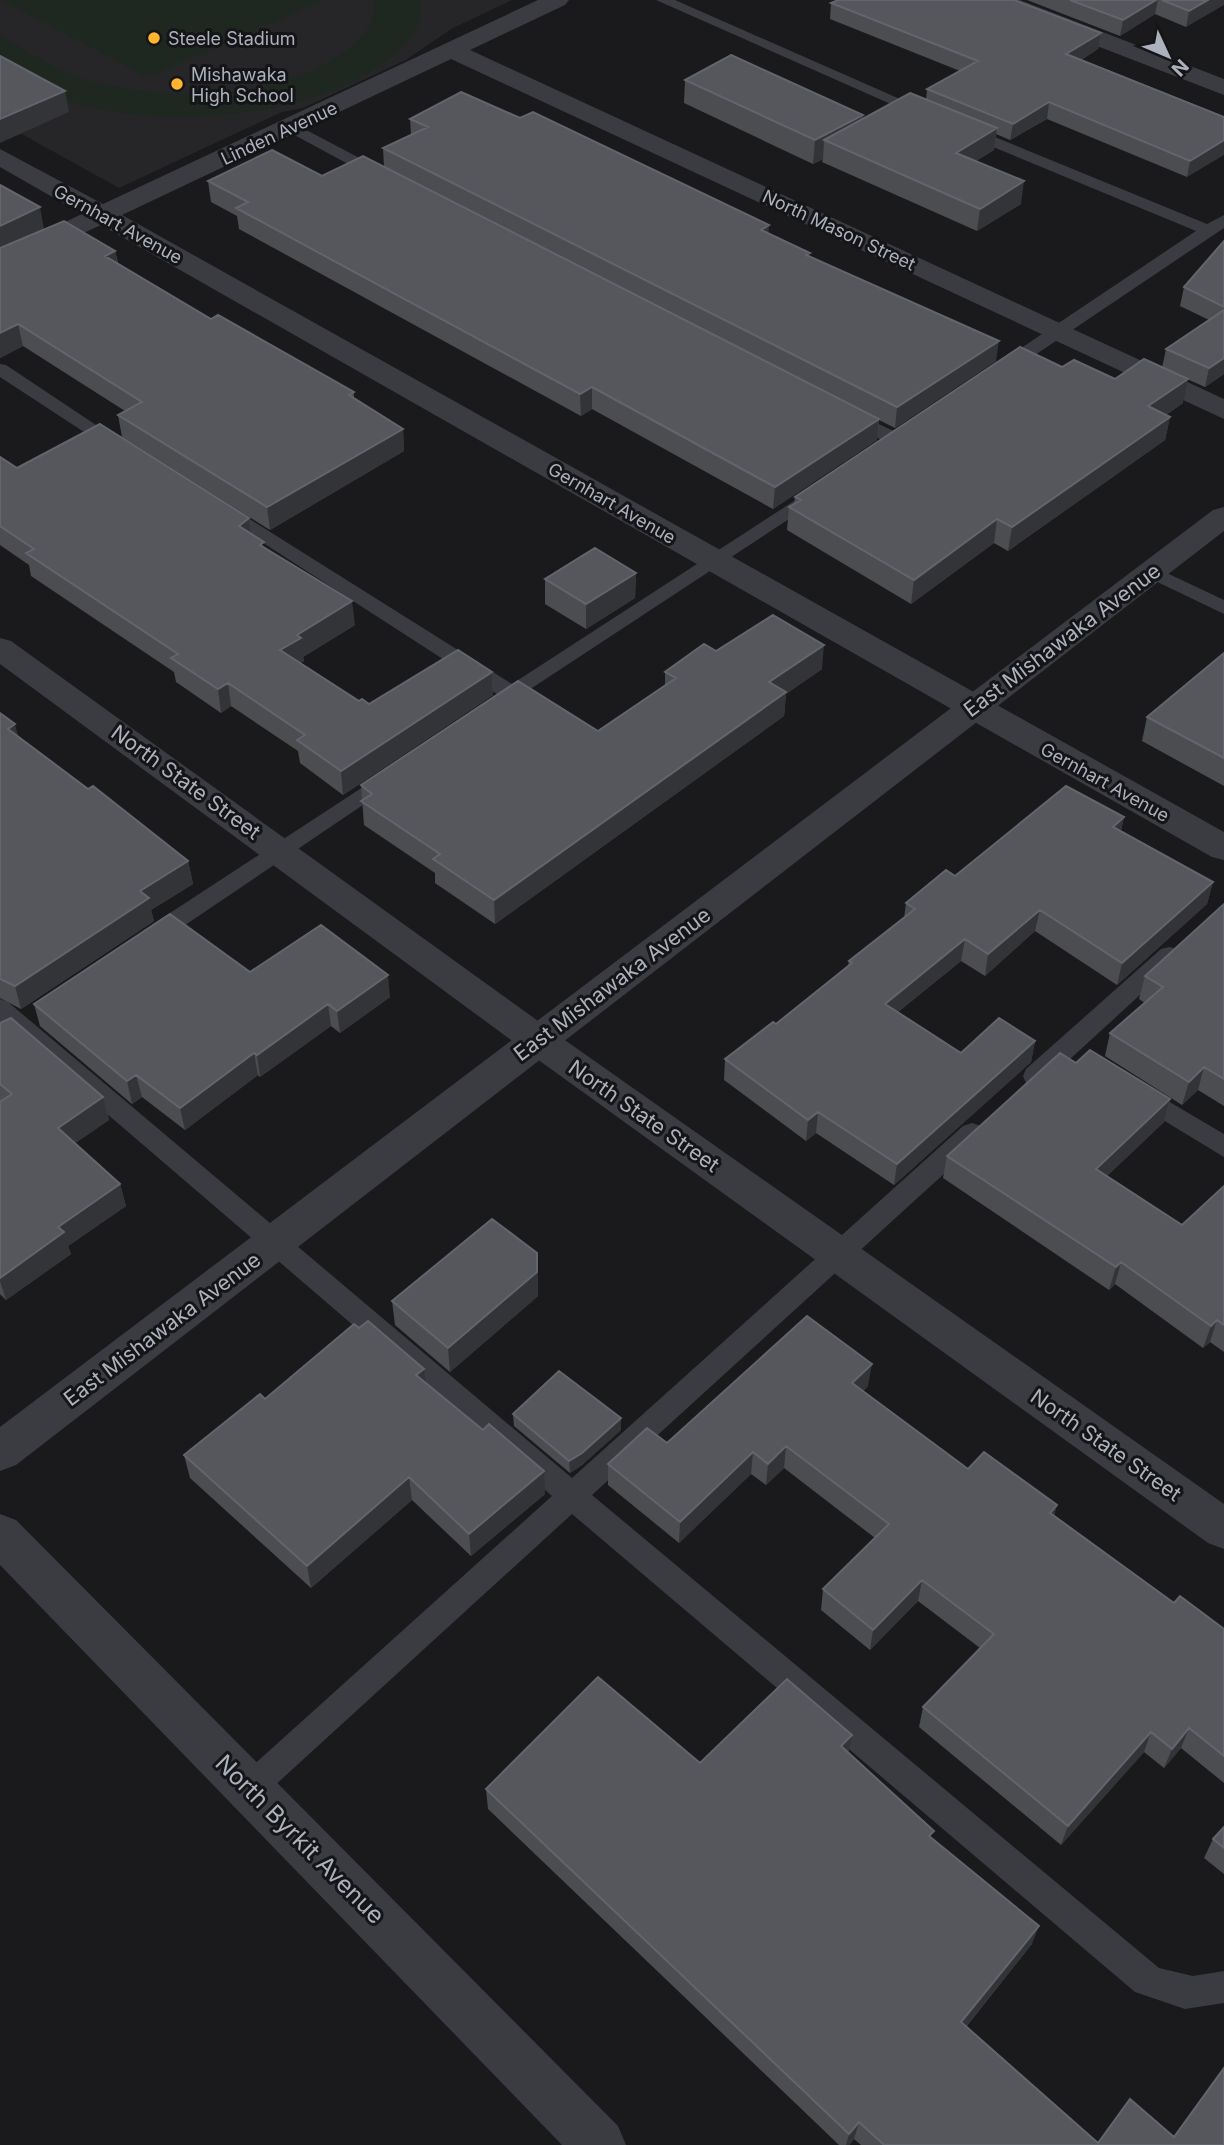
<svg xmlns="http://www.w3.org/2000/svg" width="1224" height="2145" font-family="Inter,sans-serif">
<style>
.built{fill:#262629}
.green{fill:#1f2820}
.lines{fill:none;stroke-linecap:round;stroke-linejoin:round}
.service{fill:#3a3c42;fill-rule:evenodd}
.minor{fill:#3a3c42;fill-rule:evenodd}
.tertiary{fill:#3a3c42;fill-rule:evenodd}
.wall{fill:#4b4d51}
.shaded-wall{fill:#333437}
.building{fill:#56575d;stroke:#63656c;stroke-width:2}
.poi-dot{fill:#ffb52f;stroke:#151517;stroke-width:2.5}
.labels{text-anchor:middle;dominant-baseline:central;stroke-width:6;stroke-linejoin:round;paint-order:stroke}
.far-poi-label{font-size:18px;fill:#abb1bd;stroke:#151517;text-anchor:start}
.far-street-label{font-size:18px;fill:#abb1bd;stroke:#151517}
.street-label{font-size:21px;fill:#abb1bd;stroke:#151517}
.near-street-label{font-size:24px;fill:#abb1bd;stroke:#151517}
</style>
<rect width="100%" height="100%" fill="#1a1a1c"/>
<!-- built -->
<path class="built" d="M0,0h512l-61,29 -45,31 -103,48 -21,4 -163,76 -119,-66z"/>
<!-- green -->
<path class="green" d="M1,0h323l-177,77z
M374,0h47c3,21 -8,37 -23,51 -64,61 -194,73 -278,62 -43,-6 -81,-23 -120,-42v-35c29,15 59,37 91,45 81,20 188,21 257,-32 16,-12 29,-29 26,-49z"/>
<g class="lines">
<!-- service -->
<path class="service" d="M656,0h19l259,114 -2,3h-12z
M291,122l99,52 2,3 -8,5 -6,-2 -93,-50 -2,-3z
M963,124l244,100 17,-9v13l-216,145h-12l-3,-4 3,-4 200,-134 -239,-99 -2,-3z
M0,364l6,1 123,82 -9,6 -7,-2 -113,-74z
M849,410l53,25 2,4 -2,4h-14l-46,-23 -2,-4z
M814,488l10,6 -3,4 -324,213 -11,-7 11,-10 -285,-184 10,-6 7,2 283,178z
M1152,566l72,34v14l-79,-38 -3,-4z
M389,770l8,2 3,5 -3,5 -237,160h-16l-4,-6 4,-6z
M1169,947l8,2 4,6 -4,6 -133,122 -9,2 -9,-2 -3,-7 3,-7 135,-120z
M0,999l8,3 564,476 391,-352 9,-3 9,3 4,7 -4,7 -389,355 567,473 34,8 31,-5v32l-39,6 -50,-17 -563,-478 -311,284 -11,5 -11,-5 -5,-10 5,-10 313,-282 -552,-474z
M1139,1084l85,50v23l-94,-57 -3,-7 3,-7z"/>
<!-- minor -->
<path class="minor" d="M538,0h31l-4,5 -95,45 754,349v20l-773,-360 -329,156 1102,617v28l-12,-3 -1111,-632 -101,46v-18l82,-39 -82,-47v-18l103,55z
M987,0h33l204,79v16l-233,-90z
M0,638l11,3 541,390 672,473v45l-16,-6 -682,-492 -526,-387z
M0,1514l16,6 602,606 8,19h-64l-562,-580z"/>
<!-- tertiary -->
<path class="tertiary" d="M1224,507v24l-1208,934 -16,6v-44l1213,-917z"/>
</g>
<!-- wall -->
<path class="wall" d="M1027,0h197l-38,27 -31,-13 -35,22z
M831,3l270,30 -3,16 -17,11 143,57 -37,60 -140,-58 -37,21 -14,-6 -2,16 -18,11 45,43 -44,27 -155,-69 1,-3 -10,5 -129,-61 1,-23 178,35v4l63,-19 1,-11 33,-18 -130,-52z
M410,119l359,114 227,128 -101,67 -16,-8 -2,20 -104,69 -181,-100 -11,7 -342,-187 -2,-13 -26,-14 -3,-21 114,-5 62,-9 -1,-19 28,-13z
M0,185l44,44 71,22 3,12 93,56 143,73v6l49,31 1,22 -134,79 -148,-93 -4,-22 7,-4 -102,-65 -23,12z
M1224,241v133l-19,13 -43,-19 4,-19 43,-29 -29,-14 4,-19z
M1062,367l53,12 68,24 -17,12 4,2 -5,23 -157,111 -14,-8 -83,61 -124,-74 2,-23 5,-3 1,-7z
M0,457l17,11 232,50 2,15 14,15 90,77 -52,32 1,4 -4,2 59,38 10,3 123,-32 1,23 -150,100 -43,-32 -2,-12 -67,-45 -10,7 -45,-31 -2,-10 -143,-96 -2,-11 -29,-20z
M636,573l-1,25 -49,31 -41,-25v-25z
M716,651l106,18 -36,25 -2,22 -289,208 -60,-41v-10l-71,-48 -3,-40 237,-54 67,-46v-13z
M1224,653v133l-82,-45 5,-24z
M0,713l18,24 170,124 5,23 -42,26 3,11 -133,88 -21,-11z
M1124,817l-3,14 92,51 -6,22 -90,81 -82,-54 -50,45 -24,-15 -63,51 63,41 74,-12 -4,21 -137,123 -78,-52 -10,8 -82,-61 1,-21 51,-35 72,-58 1,-5 55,-43 2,-15 49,-27z
M1224,904v202l-26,-16 -16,15 -77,-49 5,-23 35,-30 -6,-4 6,-23z
M250,972l140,25 -50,36 -9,-7 -71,51 -2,-2 -73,55 -43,-33 -10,7 -92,-78 -6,-22z
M0,1023l103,74 6,23 -34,23 45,41 6,22 -58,40 3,8 -65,46 -6,-6v-192h1l-1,-1z
M1076,1063l94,36 -6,23 -57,54 75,49 42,-39v166l-14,-10 -7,6 -88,-64 -6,6 -166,-112 4,-22z
M537,1253l1,43 -88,76 -55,-47 -3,-24z
M426,1383l119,111 -74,62 -59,-56 -101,88 -121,-110 -6,-23z
M868,1386l-5,5 105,78 89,36 -3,10 120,88 50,26v154l-43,-35 -17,20 -20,-16 -83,93 -142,-118 4,-20 57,-59 -62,-47 -48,49 -49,-40 2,-21 52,-51 -91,-70 -18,17 -15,-11 -72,69 -71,-58v-21l59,-21z
M513,1414l108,4v12l-39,35 -12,8 -56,-47z
M849,1753l83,86 100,105 -66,83 132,116 76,-6 50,8h-363l-7,-6 -5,6h-10l-351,-336 -2,-20 214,-26z
M1224,1827v47l-20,-16 9,-19z"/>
<!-- shaded-wall -->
<path class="shaded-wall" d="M1156,0h2l-3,14 -35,22 3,-16z
M1208,0h16v5l-38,22 3,-16z
M1101,33l-3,16 -34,21 2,-16z
M65,91l4,21 -69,31v-24z
M1049,102l-2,17 -37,21 3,-16z
M863,115l-2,23 -37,2 -1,19 -10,5 2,-24z
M997,128l-3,22 -41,25 3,-22z
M1224,140v15l-37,22 3,-16z
M1024,181l-3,23 -44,27 3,-22z
M40,207l4,22 -44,21v-24z
M769,225l-1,20 -7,-15z
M115,251l4,23 -14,-18z
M18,324l5,22 -23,12v-25z
M999,341l-3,20 -101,67 2,-21z
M1224,358v16l-19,13 4,-19z
M1188,379l-5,24 -39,27 4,-24z
M592,387v22l-11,7 -1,-22z
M1170,417l-5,23 -157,111 4,-24z
M879,419l-2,21 -104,69 2,-22z
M403,429l1,22 -134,79 -3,-23z
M249,518l3,23 -13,-15z
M997,519l-3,24 -83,61 3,-24z
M636,573l-1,25 -49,31v-25z
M352,601l3,24 -52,32 1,4 -21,12 -3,-23 17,-15z
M824,645l-2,24 -36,25 -2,22 -289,208 -1,-24 275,-218z
M492,672l1,23 -150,100 -2,-24z
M228,683l3,23 -10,7 -3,-24z
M15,724l6,23 -13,-18z
M1124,817l-5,21 -6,-11z
M188,861l5,23 -42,26 3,11 -133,88 -6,-23 125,-95z
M1213,882l-6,22 -90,81 5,-22z
M1040,910l-5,21 -50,45 3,-22z
M965,939l-4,22 -79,64 3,-21z
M388,975l2,22 -50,36 -3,-22z
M328,1004l3,22 -71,51 -3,-22z
M1035,1041l-4,21 -137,123 3,-21z
M254,1053l4,22 -73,55 -5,-22z
M1204,1067l-6,23 -16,15 7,-23z
M136,1075l6,22 -10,7 -5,-23z
M103,1097l6,23 -45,31 -6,-23z
M1170,1099l-6,23 -74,70 6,-23z
M818,1112l-2,21 -10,8 2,-21z
M120,1184l6,22 -58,40 3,8 -65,46 -6,-19v-3l58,-51z
M537,1253l1,43 -88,76 -2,-24z
M1121,1262l-6,22 -6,6 7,-23z
M1217,1320l-7,22 -7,6 8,-22z
M872,1364l-4,22 -20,19 4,-22z
M424,1369l3,23 -11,-17z
M621,1418v12l-39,35 -12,8 -1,-12z
M786,1446l-2,22 -18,17 2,-21z
M753,1452l-2,22 -72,69 1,-21z
M544,1471l1,23 -74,62 -2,-22z
M409,1477l3,23 -101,88 -4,-22z
M1057,1505l-6,22 -1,-14z
M922,1580l-4,21 -48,49 3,-20z
M1189,1728l-8,20 -17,20 8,-19z
M1151,1732l-7,20 -83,93 7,-19z
M852,1735l-4,21 -7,-10z
M1039,1926l-7,18 -77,96 6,-18z
M859,2122l-5,17 -5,6h-3l3,-11z"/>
<!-- building -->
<path class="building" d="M838,0h176l87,33 -35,21 158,63v23l-34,21 -141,-59 -36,22 -86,-35 51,-28 -147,-58z
M1070,0h86l-33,20z
M1162,0h46l-19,11z
M731,55l132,60 -48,25 -130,-60z
M0,56l65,35 -65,28z
M461,92l59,26 13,-6 236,113 -8,5 49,23 -4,2 193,86 -102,66 -514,-259 45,-21 -18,-8z
M910,93l87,35 -41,25 68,28 -44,28 -156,-69z
M272,150l50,26 41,-20 516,263 -104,68 -183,-100 -12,7 -344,-186 12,-6 -40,-21z
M0,185l40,22 -40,19z
M64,221l51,30 -10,5 106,63 7,-4 136,77 -5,3 54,34 -136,78 -149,-92 24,-13 -124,-78 -18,9v-85z
M1224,241v66l-40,-20z
M1224,310v48l-15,10 -43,-19z
M1020,347l42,20 12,-7 41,19 29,-20 44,20 -40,27 22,11 -158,110 -15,-8 -83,61 -125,-73 12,-7 -6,-3z
M100,424l149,94 -10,8 25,16 -4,3 92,56 -55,34 4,3 -21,12 79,51 3,-2 7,5 89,-54 34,22 -151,99 -44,-31 8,-5 -77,-52 -10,6 -47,-31 7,-4 -152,-101 8,-4 -34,-23v-69l17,11z
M595,548l41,25 -50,31 -41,-25z
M773,615l51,30 -55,37 17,10 -292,208 -61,-41 7,-5 -79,-53 11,-7 -11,-9 157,-104 80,50 78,-53 -11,-6 39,-28 12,7z
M1224,653v105l-77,-41z
M0,713l15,11 -7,5 80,60 5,-3 95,75 -48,30 9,7 -134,88 -15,-7z
M1066,786l58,31 -11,10 100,55 -91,81 -82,-53 -52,44 -23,-15 -80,65 76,49 38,-35 36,23 -138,123 -79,-52 -10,8 -83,-61 48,-37 3,2 76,-61 -3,-2 66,-52 -9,-6 40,-33 9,6z
M1224,904v175l-20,-12 -15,15 -79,-49 53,-46 -18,-11z
M170,914l80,58 71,-47 67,50 -51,36 -9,-7 -71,51 -3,-2 -74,55 -44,-33 -9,6 -93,-77z
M11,1018l92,79 -45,31 62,56 -62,43 6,5 -64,46v-176l12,-8 -12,-10v-61z
M1090,1050l80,49 -74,70 86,56 42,-39v139l-7,-5 -6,6 -90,-64 -5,5 -169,-111 113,-103 16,10z
M492,1219l45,34v19l-89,76 -56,-47z
M807,1316l65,48 -20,19 116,86 16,-17 73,53 -7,8 124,90 6,-7 44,33v127l-35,-28 -17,21 -21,-17 -83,94 -145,-119 71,-73 -72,-54 -49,50 -50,-41 66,-65 -103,-78 -18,18 -15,-12 -73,70 -72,-58 39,-36 20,15z
M368,1321l56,48 -8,6 67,55 6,-6 55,47 -75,63 -60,-57 -102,89 -123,-111 76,-61 5,5 89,-75 5,4z
M559,1371l62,47 -39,35 -13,8 -56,-47z
M598,1677l102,86 87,-84 65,56 -11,11 93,85 -5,5 110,90 -78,96 137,121 32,-44 44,38 50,-69v77h-340l-25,-23 -10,12 -363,-345z
M1224,1827v21l-11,-9z"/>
<!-- markers -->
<g class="poi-dot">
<circle cx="154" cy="38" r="7"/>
<circle cx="177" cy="84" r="7"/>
</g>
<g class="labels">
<!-- far-poi labels -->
<g class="far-poi-label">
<text x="168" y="38">Steele Stadium</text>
<text x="191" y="74">Mishawaka<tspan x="191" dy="21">High School</tspan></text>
</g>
<!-- far-street labels -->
<g class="far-street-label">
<text transform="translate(279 133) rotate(-25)">Linden Avenue</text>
<text transform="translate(118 224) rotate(29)">Gernhart Avenue</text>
<text transform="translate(839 230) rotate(25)">North Mason Street</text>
<text transform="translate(612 503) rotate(30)">Gernhart Avenue</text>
<text transform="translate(1105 782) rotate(29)">Gernhart Avenue</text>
</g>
<!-- street labels -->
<g class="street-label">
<text transform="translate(1062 640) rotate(-37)">East Mishawaka Avenue</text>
<text transform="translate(186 782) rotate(36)">North State Street</text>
<text transform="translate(612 984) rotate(-37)">East Mishawaka Avenue</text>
<text transform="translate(644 1116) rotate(35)">North State Street</text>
<text transform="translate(162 1329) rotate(-37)">East Mishawaka Avenue</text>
<text transform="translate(1106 1445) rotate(35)">North State Street</text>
</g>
<!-- near-street labels -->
<g class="near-street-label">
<text transform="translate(300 1839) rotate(45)">North Byrkit Avenue</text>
</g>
</g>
<!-- north arrow -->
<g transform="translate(1168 56) rotate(134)" stroke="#151517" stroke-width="5" paint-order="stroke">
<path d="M0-5L12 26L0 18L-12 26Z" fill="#abb1bd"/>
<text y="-10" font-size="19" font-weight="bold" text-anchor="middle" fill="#abb1bd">N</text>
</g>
</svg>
